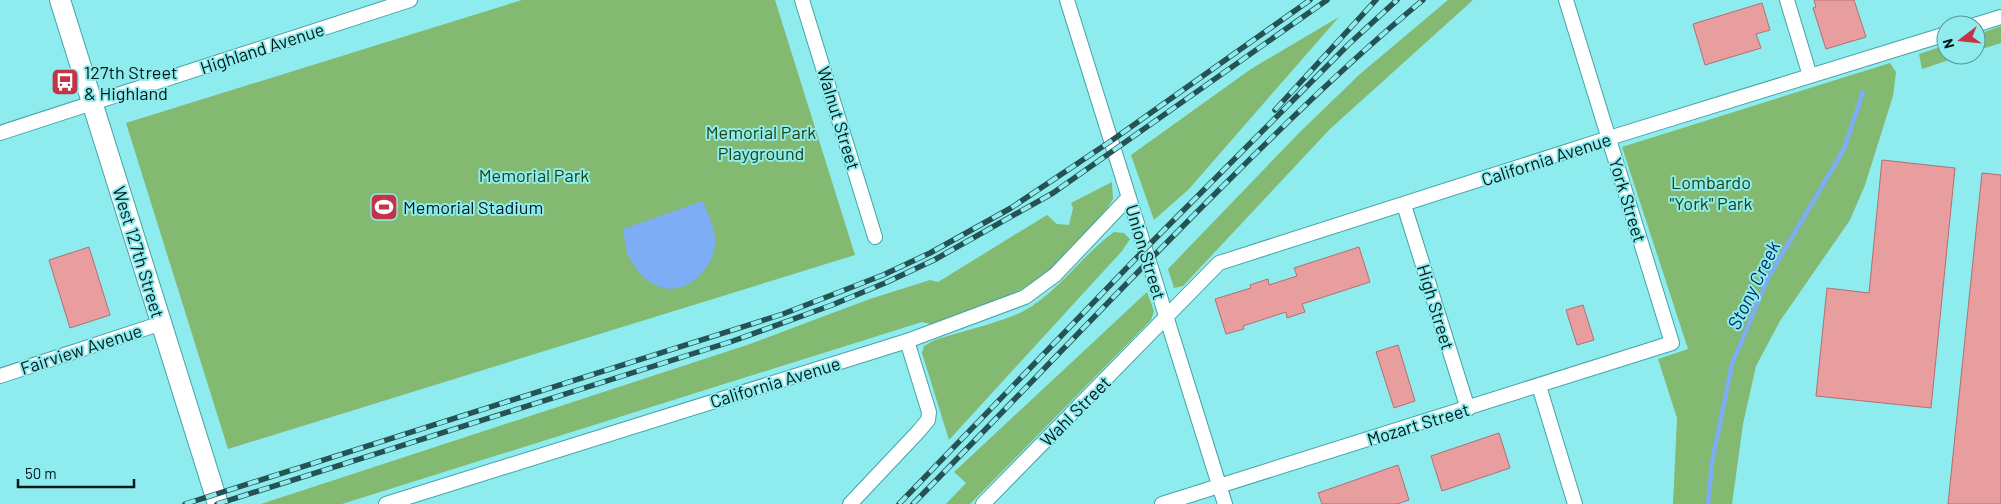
<svg xmlns="http://www.w3.org/2000/svg" width="2001" height="504" font-family="Barlow,sans-serif">
<style>
.green{fill:#83b971}
.water{fill:#7dadf5}
.lines{fill:none;stroke-linecap:round;stroke-linejoin:round}
.stream{stroke:#7dadf5;stroke-width:4.5}
.building{fill:#e89e9f;stroke:#b46e70}
.street-casing{stroke:#44a3a7;stroke-width:16}
.secondary-casing{stroke:#44a3a7;stroke-width:22}
.street{stroke:#fff;stroke-width:14}
.secondary{stroke:#fff;stroke-width:20}
.rail-casing{stroke:#265253;stroke-width:5.5}
.rail{stroke:#8eecee;stroke-width:4;stroke-dasharray:11;stroke-linecap:butt}
.labels{text-anchor:middle;dominant-baseline:central;stroke-width:4;stroke-linejoin:round;paint-order:stroke}
.street-label{font-size:18px;fill:#001a1b;stroke:#8eecee}
.poi-label{font-size:18px;fill:#001a1b;stroke:#8eecee;text-anchor:start}
.park-label{font-size:18px;fill:#1e420f;stroke:#8eecee}
.water-label{font-size:19px;font-style:italic;fill:#002b69;stroke:#8eecee}
</style>
<rect width="100%" height="100%" fill="#8eecee"/>
<!-- green -->
<path class="green" d="M522,0h253l80,255 -627,194 -102,-326z
M1448,0h25l-143,129 -147,157 -9,2 -6,-19 131,-136 61,-59z
M1339,17l-150,172 -35,31 -23,-65 120,-86z
M2001,26v17l-25,8v-16z
M1946,45v10h18l-42,14 -3,-15z
M1890,63l6,9 -3,24 -28,89 -15,35 -70,101 -24,45 -13,58 -11,80h-59l4,-86 -19,-59 30,-10 -66,-202z
M1112,182l1,17 -5,8c-16,19 -31,39 -48,56 -32,31 -88,46 -129,61l-9,-2 -580,182h-81l489,-160 117,-44 63,-20 8,2 109,-67 10,9 12,1 4,-17 -2,-5z
M1114,232l10,1 6,6 -8,12 -173,189 -27,-87 2,-7 11,-6c25,-8 64,-17 87,-28 37,-20 59,-56 92,-80z
M1147,292l7,19 -3,9 -181,184h-24l20,-21 -12,-11z"/>
<!-- water -->
<path class="water" d="M703,201c4,11 11,25 12,37 3,26 -27,59 -54,49 -14,-4 -24,-16 -31,-28 -5,-8 -5,-20 -7,-30z"/>
<g class="lines">
<!-- stream -->
<path class="stream" d="M1708,504l4,-42 20,-98 36,-86 76,-129 19,-57"/>
</g>
<!-- building -->
<path class="building" d="M1814,0h40l12,37 -40,12 -13,-41 3,-1z
M1762,3l8,27 -14,4 5,14 -56,17 -12,-41z
M1882,160l73,8 -24,240 -115,-12 11,-108 42,5z
M1982,173l19,2v329h-53z
M89,247l21,68 -40,13 -21,-68z
M1359,247l11,35 -68,22 3,8 -18,6 -1,-6 -43,14 1,3 -18,5 -11,-35 36,-11 -1,-3 18,-6 1,6 28,-9 -3,-8z
M1583,305l11,35 -17,5 -11,-35z
M1398,345l17,56 -21,7 -18,-56z
M1499,433l11,35 -68,23 -11,-35z
M1398,465l11,35 -12,4h-75l-4,-11z"/>
<g class="lines">
<defs>
<path id="street" d="M802,0l73,237
M1067,0l158,504
M1787,0l23,76
M1975,25l26,-8
M0,133l410,-133
M1404,205l64,204
M0,376l162,-53
M1539,386l36,118
M386,504l521,-163 118,-44 30,-22 74,-78
M850,504l68,-72 10,-12 1,-8 -22,-71
M983,504l236,-241 390,-125 337,-104
M1162,504l510,-161 -106,-343"/>
<path id="secondary" d="M60,0l158,504"/>
</defs>
<!-- street casing -->
<use href="#street" class="street-casing"/>
<!-- secondary casing -->
<use href="#secondary" class="secondary-casing"/>
<!-- street -->
<use href="#street" class="street"/>
<!-- secondary -->
<use href="#secondary" class="secondary"/>
<defs>
<path id="rail" d="M1275,110l101,-110
M185,504l598,-190 100,-39 47,-22 81,-45 100,-67 199,-141
M217,504l516,-163 99,-36 53,-22 49,-23 119,-67 274,-193
M899,504l246,-255 204,-205 48,-44
M913,504c106,-108 209,-218 316,-324 63,-63 126,-124 194,-180"/>
</defs>
<!-- rail casing -->
<use href="#rail" class="rail-casing"/>
<!-- rail -->
<use href="#rail" class="rail"/>
</g>
<!-- icons -->
<defs>
<symbol id="bus-square" viewBox="-11 -11 22 22"><rect x="-9" y="-9" width="18" height="18" rx="4" fill="#c43447" stroke="#8eecee"/><path d="M-5-6H5V4H4V6H2V4H-2V6H-4V4H-5ZM-3.5-4V0h7V-4ZM-3.5 1.2v1.5H-2V1.2ZM2 1.2v1.5H3.5V1.2Z" fill="#fff"/></symbol>
<symbol id="stadium-square" viewBox="-11 -11 22 22"><rect x="-9" y="-9" width="18" height="18" rx="4" fill="#c43447" stroke="#8eecee"/><path d="M0-5a6.5 5 0 1 0 0 10a6.5 5 0 1 0 0-10ZM-3.5-1.8h7v3.6h-7Z" fill="#fff"/></symbol>
</defs>
<g fill-rule="evenodd">
<use href="#bus-square" x="49" y="66" width="32" height="32"/>
<use href="#stadium-square" x="368" y="191" width="32" height="32"/>
</g>
<g class="labels">
<!-- street labels -->
<g class="street-label">
<text transform="translate(262 48) rotate(-18)">Highland Avenue</text>
<text transform="translate(839 118) rotate(73)">Walnut Street</text>
<text transform="translate(1546 159) rotate(-18)">California Avenue</text>
<text transform="translate(1628 200) rotate(73)">York Street</text>
<text transform="translate(139 252) rotate(73)">West 127th Street</text>
<text transform="translate(1146 252) rotate(73)">Union Street</text>
<text transform="translate(1436 307) rotate(73)">High Street</text>
<text transform="translate(81 349) rotate(-18)">Fairview Avenue</text>
<text transform="translate(775 382) rotate(-17)">California Avenue</text>
<text transform="translate(1075 411) rotate(-45)">Wahl Street</text>
<text transform="translate(1418 424) rotate(-17)">Mozart Street</text>
</g>
<!-- poi labels -->
<g class="poi-label">
<text x="84" y="72">127th Street<tspan x="84" dy="21">&amp; Highland</tspan></text>
<text x="403" y="207">Memorial Stadium</text>
</g>
<!-- park labels -->
<g class="park-label">
<text x="761" y="132">Memorial Park<tspan x="761" dy="21">Playground</tspan></text>
<text x="534" y="175">Memorial Park</text>
<text x="1711" y="182">Lombardo<tspan x="1711" dy="21">"York" Park</tspan></text>
</g>
<!-- water labels -->
<g class="water-label">
<text transform="translate(1753 285) rotate(-64)">Stony Creek</text>
</g>
</g>
<!-- north arrow -->
<g transform="translate(1961 40) rotate(254)"><circle r="24" fill="#8eecee" stroke="#55989a"/>
<path d="M0-4L9 19L0 12L-9 19Z" fill="#c43447"/>
<text y="-8" font-size="14" font-weight="bold" text-anchor="middle" fill="#001a1b">N</text>
</g>
<!-- scale -->
<path d="M18 479v8h116v-8" fill="none" stroke="#001a1b" stroke-width="2.5"/>
<text x="25" y="479" font-size="15" fill="#001a1b" stroke="#8eecee" stroke-width="4" paint-order="stroke">50 m</text>
</svg>
